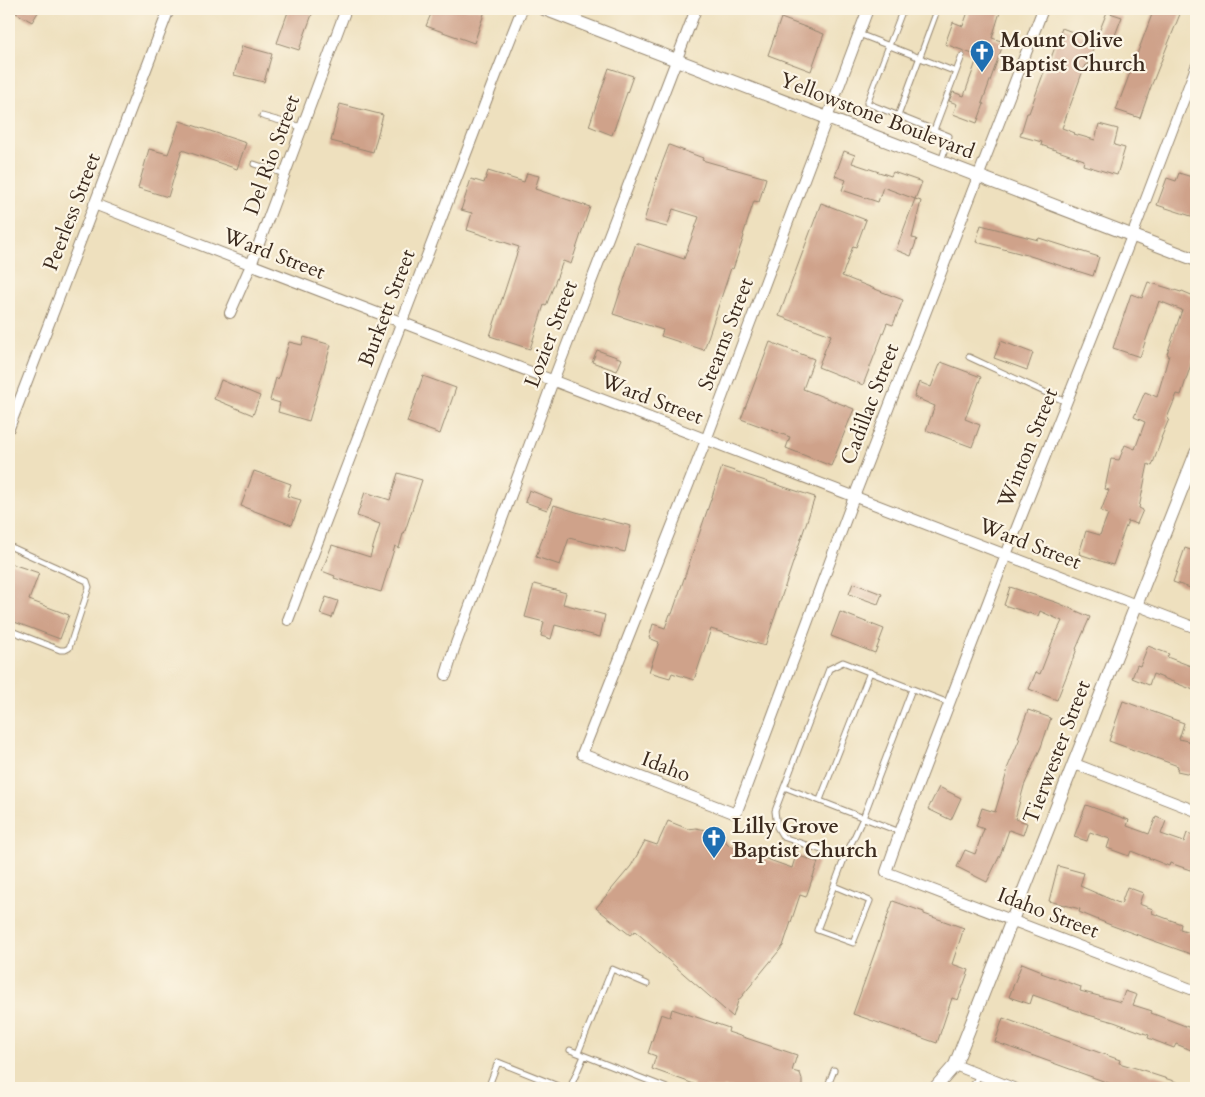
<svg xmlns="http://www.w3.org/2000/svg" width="1205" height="1097" font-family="Cardo,serif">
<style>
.building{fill:#cfa28a}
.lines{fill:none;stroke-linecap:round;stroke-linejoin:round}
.service-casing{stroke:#94856e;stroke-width:7}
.minor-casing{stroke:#94856e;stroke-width:12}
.tertiary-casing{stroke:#94856e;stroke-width:14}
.service{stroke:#fff;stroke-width:5}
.minor{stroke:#fff;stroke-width:10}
.tertiary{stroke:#fff;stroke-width:12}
.labels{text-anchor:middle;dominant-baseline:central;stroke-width:4.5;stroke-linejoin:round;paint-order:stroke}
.poi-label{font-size:21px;font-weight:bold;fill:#3b2a1e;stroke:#fcf5e5;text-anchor:start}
.street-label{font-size:21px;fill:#3b2a1e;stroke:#fcf5e5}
</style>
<rect width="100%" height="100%" fill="#fcf5e5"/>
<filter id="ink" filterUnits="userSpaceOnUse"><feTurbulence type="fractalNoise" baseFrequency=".02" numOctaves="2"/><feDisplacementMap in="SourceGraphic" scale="10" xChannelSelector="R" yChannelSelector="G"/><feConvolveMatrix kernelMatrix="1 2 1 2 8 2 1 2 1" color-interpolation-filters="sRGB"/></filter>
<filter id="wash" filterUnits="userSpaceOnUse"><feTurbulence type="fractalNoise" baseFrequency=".0096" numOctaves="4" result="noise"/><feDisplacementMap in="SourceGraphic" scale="20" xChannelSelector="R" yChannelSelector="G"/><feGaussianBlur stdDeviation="1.12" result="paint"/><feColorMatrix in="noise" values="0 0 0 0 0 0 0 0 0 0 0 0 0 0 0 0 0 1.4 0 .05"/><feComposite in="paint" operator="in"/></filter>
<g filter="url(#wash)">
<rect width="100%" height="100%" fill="#eee0be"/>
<g id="blocks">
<!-- building -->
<path class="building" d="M9,9h31l-8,13z
M289,9h25l-15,41 -22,-7z
M433,9h45l7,2 -11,32 -48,-17z
M969,9h32l-9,29 12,4 -22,61 2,1 -7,19 -24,-9 4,-10 -8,-3 4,-9 11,4 14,-40 -33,-12 8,-22 10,4z
M1154,9h28l-32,80 -10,29 -24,-8z
M1107,12l15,5 -10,26 -15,-6z
M781,18l43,16 -13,37 -43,-16z
M1062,28l34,13 -9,24h-2l-23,63 13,5 -1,1 21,6 4,-16 19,5 -4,16 11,3 -8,27 -34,-10 1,-5 -43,-15 1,-3 -22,-6 7,-23h2l20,-55h2z
M242,46l30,8 -8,28 -30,-7z
M609,68l24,8 -21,59 -23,-9z
M340,104l43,11 -10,37 -42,-11z
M180,121l66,22 -9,26 -55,-19 -14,47 -30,-9 11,-39 19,5z
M669,145l34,13 -1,2 64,18 -7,24 -5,-1 -11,34 1,1 -11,33 -2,-1 -27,82 -43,-14 2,-6 -50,-16 23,-71 48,16 15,-42 -26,-8 -6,18 -23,-6 14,-47z
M844,151l11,4 -3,8 39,13 2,-4 29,10 -7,17 6,2 -9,37 5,1 -6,17 -15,-6 19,-51 -32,-12 -5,15 -36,-12 4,-10 -11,-4z
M488,171l36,11 3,-9 12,3 -4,13 55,18 -19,57 -8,-3 -17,45 -2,-1 -14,44 -40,-13 29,-89 -52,-17 5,-17 -11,-3 10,-31 13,4z
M1179,173l16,5 -3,10 4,2v21l-2,6 -37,-12 10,-27 9,3z
M821,203l45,17 -10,27 -3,-1 -11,30 61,24 -10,25 -6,-2 -24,62 -45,-18 13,-32 -52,-19z
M981,225l57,15 1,-2 60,19 -6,19 -66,-21 -51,-13z
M1148,282l33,10 1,-1 14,6v52l-15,46 -4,-1 -10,24 2,1 -8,19h1l-10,28 -4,-2 -9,44 4,2 -6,14 -9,-3 -8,21h1l-8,23 -34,-11 7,-23 14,4 8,-21 -7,-3 8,-21 -4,-1 6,-30 8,1 6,-15 10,4 10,-27 -11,-5 11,-25 12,5 12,-42 -2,-1 15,-44 -23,-9 -19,56 -27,-9 18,-54 11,4z
M304,337l27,8 -22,76 -31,-9 2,-9 -10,-3 6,-22 2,1 11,-37 13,3z
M1001,341l32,12 -6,17 -33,-12z
M770,342l44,17 -11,30 51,20 -23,57 -45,-18 4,-11 -49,-18z
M597,350l25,9 -5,12 -25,-9z
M941,362l40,15 -16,42 15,6 -8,22 -46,-17 9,-24 -21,-9 5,-15 12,5z
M423,376l33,12 -16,46 -33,-12z
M221,380l39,16 -7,19 -39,-16z
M722,467l93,30 -50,149 -54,-17 -17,51 -22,-7 -2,5 -21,-6 10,-30 -10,-4 4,-14 12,4 5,-14h2z
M254,471l37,13 -4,12 14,4 -9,25 -51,-19z
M398,473l24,7 -18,54h-1l-4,14 -4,-2 -14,46 -47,-14 1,-2 -13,-5 10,-26 38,12 10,-33 -23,-8 8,-24 25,8z
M529,490l23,9 -5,11 -22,-8z
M554,505l22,7 55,14 -6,26 -56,-14 -9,27 -24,-8z
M1185,548l11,4v38l-23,-8z
M9,563l30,10 -10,27 40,15 -9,24 -51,-19z
M853,583l29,11 -4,10 -29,-10z
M534,584l32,9 -3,11 42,11 -5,22 -45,-12 -4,14 -10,-3 3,-14 -19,-5z
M1010,587l48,16 32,14 -14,32h1l-20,51 -28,-11 7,-17 4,2 13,-34 9,-19 -22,-10 -2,5 -34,-11z
M326,597l12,4 -6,17 -12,-4z
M840,612l44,17 -9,24 -44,-17z
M1148,646l21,8 -2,3 29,11v23l-43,-17 -4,11 -17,-7 5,-13 3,1z
M1123,701l61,22 -5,16 17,4v32l-19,-4 1,-5 -69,-25z
M1028,710l23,8 -10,29 -17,39 -9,33 12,4 -4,12 -14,-5 -8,23 -14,29 -30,-15 8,-17 10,4 9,-25 -8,-3 6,-18 13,4 13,-43h-1l13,-31h-2z
M939,787l22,11 -10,22 -23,-11z
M1086,805l43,15 -2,6 22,8 7,-17 10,4 -5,13 23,8 3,-9 9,3v36l-26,-9 -1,3 -38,-15 -2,5 -22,-8 3,-9 -20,-7 -3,9 -13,-4z
M668,821l20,8 8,-1 15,3 8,4 11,11 62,22 4,-13 22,7 -12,35 -6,-2 -17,51 -45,55 -5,16 -98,-86 -5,4 -34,-27 35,-42 14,-25 12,4z
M1058,866l26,7 -4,13 41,18 6,-17 16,6 -4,11 14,5 -1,4 29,11 -1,5 16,5v22l-83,-30 -34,-14 1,-3 -31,-8z
M893,901l31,11v2l40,14 -12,36 17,6 -11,30 -6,-2 -15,45 -84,-29z
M1022,963l20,8 -1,2 40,14 -1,4 41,11 4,-11 12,4 -4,10 19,6 -1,2 45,17v22l-20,-8 -2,4 -26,-10 1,-3 -35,-13 -33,-9v-1l-48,-17 -3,9 -21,-7z
M672,1009l57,19 -1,4 69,23 -5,16 8,2 2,6v9h-109l1,-4 -42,-15 4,-13 -8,-3 13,-39 9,3z
M1003,1018l117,42 -1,3 30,9v1l40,13v2h-72v-2l-122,-44z"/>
</g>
</g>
<g filter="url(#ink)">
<use href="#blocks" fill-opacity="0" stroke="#94856e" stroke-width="1"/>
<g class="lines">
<defs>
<path id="service" d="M903,9l-36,94 82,33 -8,26
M859,34l97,38
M262,116l40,11
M898,116l37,-100
M934,130l28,-74
M254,164l30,10
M969,357l97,45
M9,546l78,35 2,6 -20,61 -4,2h-5l-51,-20
M784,787l116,45
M820,800l50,-128
M844,859l-17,-7 -44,-15 -6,-10 -2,-16 54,-142 14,-7 106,41
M834,886l36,15 -17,42 -36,-13 27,-71 19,-41 49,-129
M570,1050l97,38
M578,1053l34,-84 35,15
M488,1088l10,-26 65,26
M570,1088l14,-32
M827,1088l7,-18
M972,1088l7,-13"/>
<path id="minor" d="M868,9l-162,431 -124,314 154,60 118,-317 189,-488
M1196,67l-64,169 -126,319 -106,277 -14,40 310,119
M94,204l1102,424
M230,313l21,-48 95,-256
M9,428l160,-419
M288,620l203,-532 31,-79
M446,675l8,-26 99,-268 143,-372
M1075,764l121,47
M955,1065l58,23"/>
<path id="tertiary" d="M544,9l652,251
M935,1088l20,-23 241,-612"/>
</defs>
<!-- service casing -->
<use href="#service" class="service-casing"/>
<!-- minor casing -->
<use href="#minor" class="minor-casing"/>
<!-- tertiary casing -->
<use href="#tertiary" class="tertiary-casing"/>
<!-- service -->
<use href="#service" class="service"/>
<!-- minor -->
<use href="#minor" class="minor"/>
<!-- tertiary -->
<use href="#tertiary" class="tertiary"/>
</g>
</g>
<!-- icons -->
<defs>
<symbol id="church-pin" viewBox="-11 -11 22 30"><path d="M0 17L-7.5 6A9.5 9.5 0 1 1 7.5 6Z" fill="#1f6fb2" stroke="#fcf5e5"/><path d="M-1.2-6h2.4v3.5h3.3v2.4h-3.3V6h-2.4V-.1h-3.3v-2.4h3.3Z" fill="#fff"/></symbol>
</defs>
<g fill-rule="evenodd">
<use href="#church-pin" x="968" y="38" width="28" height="38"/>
<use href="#church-pin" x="700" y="824" width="28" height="38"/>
</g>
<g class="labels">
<!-- poi labels -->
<g class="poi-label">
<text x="1000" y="40">Mount Olive<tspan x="1000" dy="24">Baptist Church</tspan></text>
<text x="732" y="826">Lilly Grove<tspan x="732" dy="24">Baptist Church</tspan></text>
</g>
<!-- street labels -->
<g class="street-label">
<text transform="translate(877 116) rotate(21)">Yellowstone Boulevard</text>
<text transform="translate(272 155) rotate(-70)">Del Rio Street</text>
<text transform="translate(72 212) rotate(-69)">Peerless Street</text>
<text transform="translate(274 254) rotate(21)">Ward Street</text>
<text transform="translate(387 308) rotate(-69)">Burkett Street</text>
<text transform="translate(551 334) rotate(-69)">Lozier Street</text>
<text transform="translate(726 334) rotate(-69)">Stearns Street</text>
<text transform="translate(652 399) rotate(21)">Ward Street</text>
<text transform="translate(870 404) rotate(-69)">Cadillac Street</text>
<text transform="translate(1028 448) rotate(-68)">Winton Street</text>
<text transform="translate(1030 544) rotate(21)">Ward Street</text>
<text transform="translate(1057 752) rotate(-69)">Tierwester Street</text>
<text transform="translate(666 767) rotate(21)">Idaho</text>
<text transform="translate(1048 913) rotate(21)">Idaho Street</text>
</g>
</g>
<!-- margin -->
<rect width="1205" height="1097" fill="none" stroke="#fcf5e5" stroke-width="30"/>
</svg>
